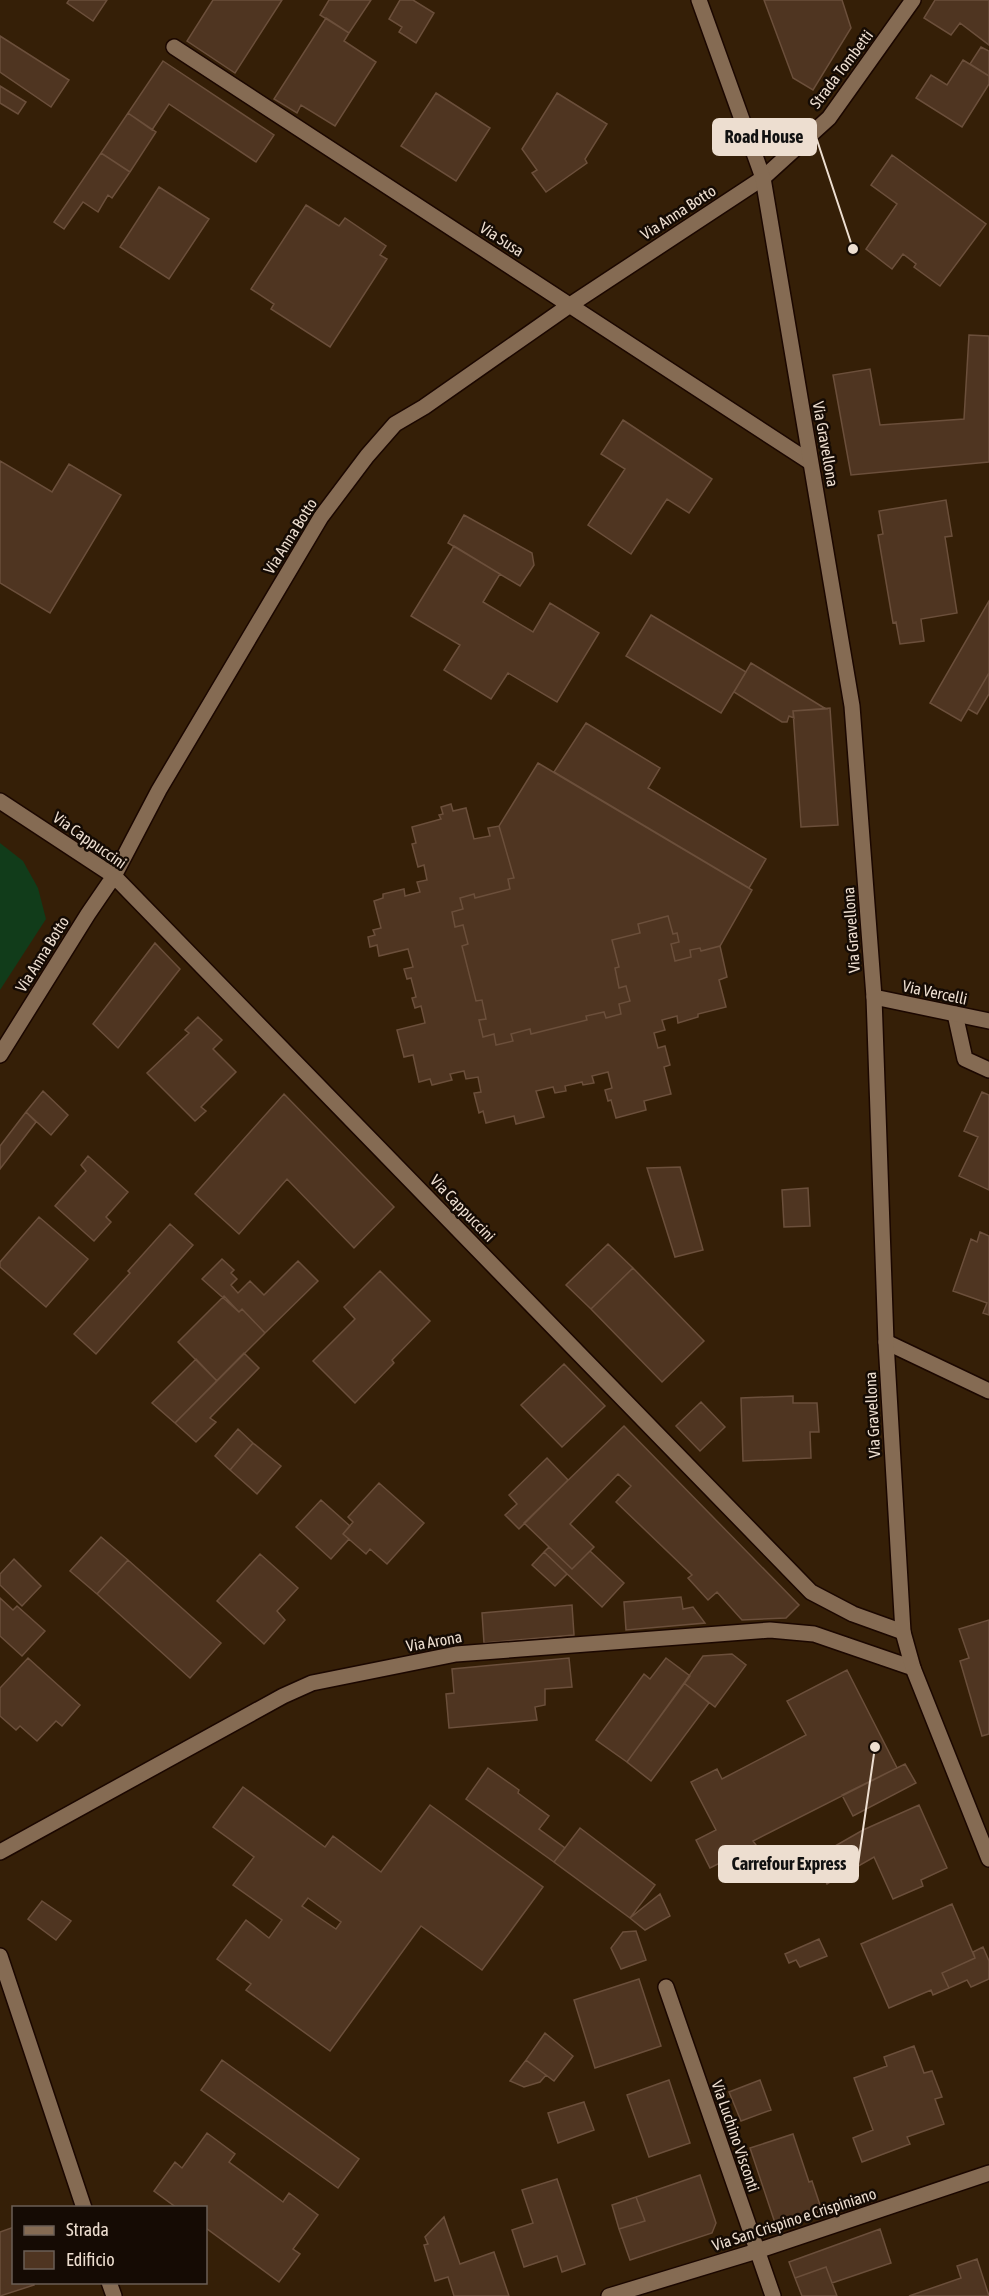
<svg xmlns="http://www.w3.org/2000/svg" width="989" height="2296" font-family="'Asap Condensed',sans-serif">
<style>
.green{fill:#113c1a}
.building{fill:#4f3521;stroke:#6b4f3b;stroke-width:1.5;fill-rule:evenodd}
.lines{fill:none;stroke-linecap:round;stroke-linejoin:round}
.lane-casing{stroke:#1b0700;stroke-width:18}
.street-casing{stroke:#1b0700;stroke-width:18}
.secondary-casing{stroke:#1b0700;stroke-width:18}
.lane{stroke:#856b53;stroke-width:15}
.street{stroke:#856b53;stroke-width:15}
.secondary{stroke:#856b53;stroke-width:15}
.labels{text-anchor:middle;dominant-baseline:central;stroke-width:5;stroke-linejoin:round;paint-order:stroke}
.street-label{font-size:16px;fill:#edded0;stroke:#150b04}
.leader{fill:none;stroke:#edded0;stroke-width:2}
.callout-dot{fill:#edded0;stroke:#150b04;stroke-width:2}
.callout{fill:#edded0;stroke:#edded0;stroke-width:2}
.callout-label{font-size:18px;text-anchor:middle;font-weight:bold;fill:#111}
</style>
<rect width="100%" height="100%" fill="#351f07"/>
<!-- green -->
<path class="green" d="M0,843l23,18 15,27 8,31 -46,71z"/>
<!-- building -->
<path class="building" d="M69,0h38l-14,21 -26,-18z
M213,0h69l-47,73 -48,-32z
M329,0h42l-22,33 -29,-18z
M400,0h13l21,13 -18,30 -17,-11 3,-5 -13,-8z
M764,0h78l9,28 -38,62 -20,-12z
M935,0h54v45l-29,-22 -9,12 -27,-17z
M326,18l23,15 -5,8 32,21 -41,64 -34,-21 -4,8 -23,-14z
M0,36l69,44 -18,27 -51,-35z
M981,47l8,4v25l-19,-12z
M963,60l26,16v8l-27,43 -46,-29 15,-23 16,10z
M163,61l111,74 -18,27 -87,-58 -17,26 -24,-17z
M0,86l26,16 -8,12 -18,-11z
M436,93l54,35 -34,53 -55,-35z
M557,93l50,31 -22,35 2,4 -41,29 -14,-19 5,-3 -15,-21z
M128,113l28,19 -26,40 -29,-19z
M101,153l29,19 -18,26 -4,-3 -10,17 -15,-10 -19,27 -10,-7z
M892,155l94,69 -46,62 -26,-19 2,-3 -13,-10 -11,15 -26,-20 31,-45 -26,-19z
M159,187l50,32 -40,60 -49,-32z
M306,205l33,21 6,-8 41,28 -6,9 7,4 -57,88 -59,-38 3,-5 -23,-15z
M969,335l20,1v126l-138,13 -18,-100 37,-6 10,56 84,-6z
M623,420l89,59 -23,34 -22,-14 -36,55 -43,-29 37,-56 -24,-15z
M0,461l52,31 17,-28 52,31 -71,118 -50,-30z
M946,500l6,36 -7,1 12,76 -36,6 3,22 -24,3 -4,-22 -3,1 -15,-88 5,-1 -4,-23z
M464,515l68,38 2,12 -14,21 -72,-43z
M454,546l46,28 -17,28 50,30 17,-29 49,30 -42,69 -49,-29 -17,26 -47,-29 16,-25 -49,-29z
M989,601v72l-28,48 -31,-18z
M651,615l95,57 -25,41 -95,-57z
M751,663l75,46 -33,2 1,7 -5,-2 -2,6h-5l-48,-30z
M989,673v21l-12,20 -9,-5z
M830,708l8,117 -37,2 -8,-116z
M586,723l74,45 -12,20 118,71 -17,29 -195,-116z
M538,763l214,127 -32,56 -19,5 -1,-3 -10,2 1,7 -16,4 -4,-17 8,-2 -2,-9 -4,1 -5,-18 -30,8 2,9 -28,7 7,27 -4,1 4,20 7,-2 4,15 -11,3 2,10 -15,4 -2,-6 -18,4 1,4 -56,14 -1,-5 -19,5 2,7 -17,4 -2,-11 -11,3 -4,-17 7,-1 -4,-19 -6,1 -14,-55 6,-2 -5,-19 -8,2 -3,-15 11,-3 -3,-11 14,-4 1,4 35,-9 -2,-10 6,-1 -15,-52z
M451,804l2,7 13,-3 8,31 16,-3 -2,-8 11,-2 15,52 -6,1 2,10 -35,9 -1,-4 -14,4 3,11 -11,3 3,15 8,-2 5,19 -6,2 14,55 6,-1 4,19 -7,1 4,17 11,-3 2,11 17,-4 -2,-7 19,-5 1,5 56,-14 -1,-4 18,-4 2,6 15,-4 -2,-10 11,-3 -4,-15 -7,2 -4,-20 4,-1 -7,-27 28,-7 -2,-9 30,-8 5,18 4,-1 2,9 -8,2 4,17 16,-4 -1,-7 10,-2 1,3 19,-5 7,31 -8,3 7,27 -28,7v3l-20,6 -1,-7 -15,4 3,10 -11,3 4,15 7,-2 5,19 -6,2 7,27 -27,7 2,9 -30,8 -5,-18 -3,1 -3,-11 7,-2 -4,-16 -16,4 2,7 -11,2 -1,-3 -17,4 1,5 -11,2 -2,-6 -17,4 8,26 -28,7 -2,-8 -28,7 -3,-12 -4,2 -5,-20 7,-1 -3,-15 -12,2 -2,-8 -14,3 2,6 -20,5 -2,-6 -11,3 -6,-27 -9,2 -7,-27 28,-7 -4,-17 -6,2 -3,-10 4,-1 -5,-19 -4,1 -3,-10 9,-2 -5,-18 -29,7 -2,-11 -7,2 -2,-10 7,-2 -2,-5 8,-2 -7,-27 9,-3v-4l21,-5 1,7 15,-4 -3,-10 10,-2 -3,-15 -6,2 -6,-23 4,-1 -4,-16 29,-8 -2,-4 4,-1 -2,-7z
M155,943l25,26 -62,79 -25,-24z
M198,1017l24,23 -9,9 23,23 -35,35 5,4 -11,10 -48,-48 42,-40 -4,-3z
M43,1091l25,24 -17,20 -25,-23z
M982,1092l7,3v95l-30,-14 19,-39 -14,-6z
M284,1094l110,113 -40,41 -67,-69 -48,55 -44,-40z
M26,1112l10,10 -36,47v-23z
M88,1156l40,36 -22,25 5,5 -17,19 -39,-35 31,-35 -5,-6z
M680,1167l23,83 -28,7 -28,-89z
M808,1188l2,38 -26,1 -2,-37z
M39,1217l49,42 -42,48 -46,-40v-5z
M170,1224l23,21 -97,109 -22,-20 56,-61 -2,-2z
M980,1232l9,4v79l-6,-2 4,-10 -34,-12 18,-52 6,3z
M608,1244l25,24 -42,41 -25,-24z
M222,1259l12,11 -3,3 6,6 -6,6 7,8 12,-12 14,14 34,-34 20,20 -53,52 -23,-24 -3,3 -37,-33z
M633,1268l71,73 -42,41 -71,-73z
M380,1271l50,50 -38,39 2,3 -39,40 -42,-42 42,-42 -11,-12z
M224,1296l15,16 3,-3 23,24 -48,48 -39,-39z
M244,1353l15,15 -49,50 6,4 -20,20 -21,-19z
M196,1359l21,22 -42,42 -23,-20z
M564,1364l41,42 -43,41 -41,-42z
M793,1396v7h24l2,29h-9l1,26 -68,3 -2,-63z
M701,1402l24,25 -25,24 -24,-25z
M624,1426l175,179 -13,13 -44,2 -25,-28 -9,8 -20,-22 4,-3 -76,-73 15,-16 -13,-12 -48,50 24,23 -22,22 -48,-46z
M238,1429l15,14 -23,27 -15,-14z
M253,1443l28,23 -24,28 -27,-24z
M547,1458l21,22 -49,49 -14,-14 12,-11 -8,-9z
M379,1483l45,40 -37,41 -17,-15 -4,5 -23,-20 10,-12 -5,-5z
M321,1500l29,26 -7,8 6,5 -18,20 -35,-32z
M101,1537l27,23 -31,34 -27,-23z
M549,1547l23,22 18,-18 34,32 -22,24 -58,-55z
M544,1552l23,22 -12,12 -23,-21z
M260,1554l38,34 -21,23 8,9 -21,24 -47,-43z
M14,1559l27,27 -19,20 -22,-21v-11z
M128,1560l93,83 -31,35 -93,-84z
M681,1597l2,12 10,-2 12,16 -79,7 -2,-28z
M0,1598l13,12 4,-4 28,25 -23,25 -22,-20z
M572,1605l2,30 -90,8 -2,-30z
M989,1620v114l-7,2 -22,-75 9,-3 -10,-29z
M732,1654l14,11 -31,42 -31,-24 19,-27z
M28,1658l52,47 -18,21 -6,-5 -19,20 -17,-15 -4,4 -16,-14v-28z
M569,1658l3,29 -27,2v16l-10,2 2,13 -88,8 -3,-34 8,-1 -2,-24z
M666,1658l24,18 -63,86 -31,-22 48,-66 6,5z
M847,1670l50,98 -144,73 3,4 -46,23 -14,-28 20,-10 -25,-48 26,-13 5,10 84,-44 -19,-34z
M684,1683l25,20 -58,78 -24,-19z
M905,1764l11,19 -63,33 -11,-21z
M488,1768l31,22 -1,3 31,23 -10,13 26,19 -11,14 -88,-63z
M243,1787l82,60 8,-11 48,36 49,-67 113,82 -61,83 -61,-44 -91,125 -84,-61 5,-6 -34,-25 29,-39 23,18 13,-18 -49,-35 21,-28 -41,-30zM308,1898l33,24 -5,7 -34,-23z
M919,1805l28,63 -26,12 2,6 -30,13 -19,-42 -47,27 -13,-26 49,-28z
M580,1828l75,57 -25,33 -76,-56z
M660,1894l10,22 -25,14 -15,-12z
M42,1901l29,20 -15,19 -28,-21z
M952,1904l23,54 -33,15 7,15 -16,7 -2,-5 -42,18 -28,-64z
M636,1931l10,29 -25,9 -10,-21 12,-16z
M819,1939l8,17 -27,11 -4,-7 -7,3 -4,-9z
M983,1947l6,14v18l-18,8 -4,-7 -18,8 -7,-15 33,-15 -2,-6z
M639,1979l22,67 -66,22 -21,-68z
M545,2033l28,23 -19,25 -28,-21z
M914,2046l10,27 8,-2 10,26 -7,2 9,25 -37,13 3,7 -48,18 -9,-24 20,-8 -19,-52 33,-12 -3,-9z
M222,2060l137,99 -21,29 -137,-98z
M526,2060l20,15 -6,7 -16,5 -14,-6z
M669,2080l21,63 -41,14 -22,-62z
M760,2080l11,30 -30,11 -12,-29z
M584,2102l10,28 -36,13 -10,-30z
M207,2133l28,21 -6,8 54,40 6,-9 29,22 -25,34 7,5 -21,28 -73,-54v-20h-29l-23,-17 21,-29 7,6z
M793,2134l16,48 3,-1 10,30 -46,15 -26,-78z
M700,2175l16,48 -4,10 -82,27 -11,-31 26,-8 -9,-24z
M557,2179l28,85 -23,8 -5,-16 -33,11 -12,-37 21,-7 -11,-33z
M636,2197l9,24 -26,8 -7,-24z
M444,2217l16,47 34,-12 15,44h-55l-6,-19 -13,4 -11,-36 4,-1 -3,-7z
M14,2227v55h19l1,3 -34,11v-64z
M880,2229l11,34 -59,20 -6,-16 -31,11 -6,-16z
M977,2259l12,37h-80l52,-18 -4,-12z
M826,2267l11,29h-35l-7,-18z"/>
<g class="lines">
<defs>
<path id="lane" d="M955,1014l10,45 24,11"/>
<path id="street" d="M174,47l636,415
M0,801l114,75 697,716 42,22 50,18
M874,997l115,24
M0,1055l88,-141 26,-38 45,-86 162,-273 46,-61 28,-32 29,-17 146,-102 193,-127 66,-60 84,-118
M886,1342l103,49
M0,1852l283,-156 29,-13 144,-29 314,-24 44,4 99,34
M0,1956l84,252
M666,1987l107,309
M109,2282l5,14
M609,2296l148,-45 232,-78"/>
<path id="secondary" d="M699,0l64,178 89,528 22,291 12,345 17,290 10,36 76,191"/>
</defs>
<!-- lane casing -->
<use href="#lane" class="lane-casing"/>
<!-- street casing -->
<use href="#street" class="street-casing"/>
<!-- secondary casing -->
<use href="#secondary" class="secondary-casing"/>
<!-- lane -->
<use href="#lane" class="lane"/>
<!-- street -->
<use href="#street" class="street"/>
<!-- secondary -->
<use href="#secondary" class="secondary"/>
</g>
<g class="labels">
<!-- street labels -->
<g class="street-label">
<text transform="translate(841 69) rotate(-53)">Strada Tombetti</text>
<text transform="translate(678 212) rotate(-33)">Via Anna Botto</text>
<text transform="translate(502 239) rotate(33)">Via Susa</text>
<text transform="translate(826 444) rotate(80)">Via Gravellona</text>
<text transform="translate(290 536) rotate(-58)">Via Anna Botto</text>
<text transform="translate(90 840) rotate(35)">Via Cappuccini</text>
<text transform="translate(851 930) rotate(-94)">Via Gravellona</text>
<text transform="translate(42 954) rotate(-58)">Via Anna Botto</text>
<text transform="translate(935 992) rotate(12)">Via Vercelli</text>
<text transform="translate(463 1208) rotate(46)">Via Cappuccini</text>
<text transform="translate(872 1415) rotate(-93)">Via Gravellona</text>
<text transform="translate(434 1641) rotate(-10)">Via Arona</text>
<text transform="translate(736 2136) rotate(71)">Via Luchino Visconti</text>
<text transform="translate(794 2219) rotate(-18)">Via San Crispino e Crispiniano</text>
</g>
</g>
<!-- callouts -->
<path class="leader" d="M853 249L816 137M875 1747L858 1864"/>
<g class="callout-dot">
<circle cx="853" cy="249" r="6"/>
<circle cx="875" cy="1747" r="6"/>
</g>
<g class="callout">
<rect x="713" y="119" width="103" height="36" rx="6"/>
<rect x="719" y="1846" width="139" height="36" rx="6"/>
</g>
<g class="callout-label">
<text x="764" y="143">Road House</text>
<text x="789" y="1870">Carrefour Express</text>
</g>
<!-- legend -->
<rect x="12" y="2206" width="195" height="78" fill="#150b04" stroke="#6b5f56" stroke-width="1.5"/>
<rect x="24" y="2226" width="30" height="9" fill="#856b53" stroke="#6b5f56" stroke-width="1.5"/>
<text x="66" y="2236" font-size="18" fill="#edded0">Strada</text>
<rect x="24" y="2251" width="30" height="18" fill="#4f3521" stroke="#6b5f56" stroke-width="1.5"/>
<text x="66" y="2266" font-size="18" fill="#edded0">Edificio</text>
</svg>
